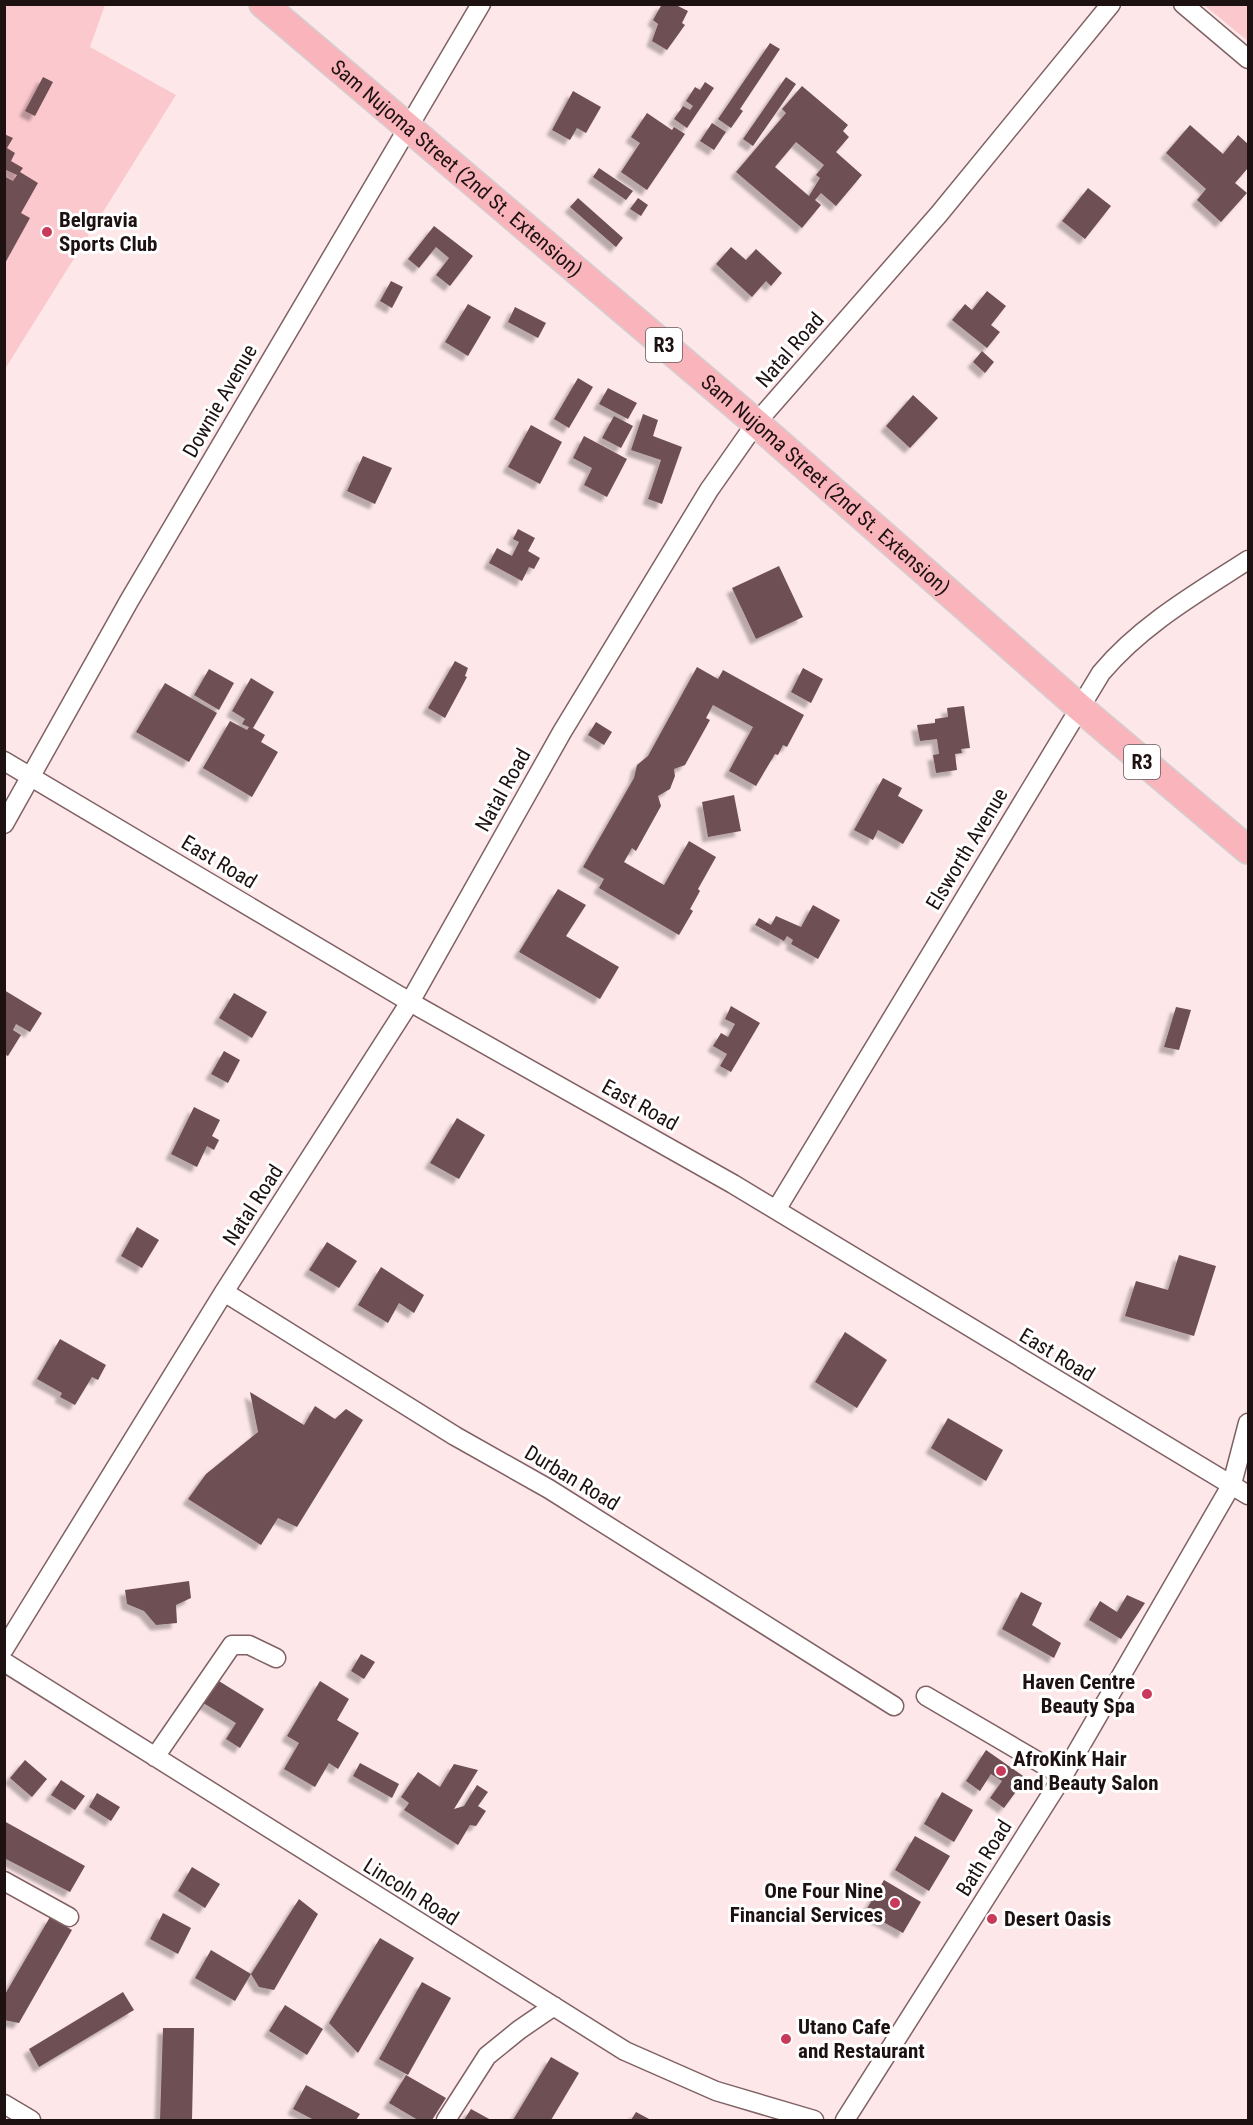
<svg xmlns="http://www.w3.org/2000/svg" width="1253" height="2125" font-family="'Roboto Condensed',sans-serif">
<style>
.green{fill:#fbc8cd}
.building{fill:#6e4f53;fill-rule:evenodd;filter:url(#shadow)}
.lines{fill:none;stroke-linecap:round;stroke-linejoin:round}
.minor-casing{stroke:#806164;stroke-width:21}
.highway-casing{stroke:#d2cfd0;stroke-width:30}
.minor{stroke:#fff;stroke-width:18}
.highway{stroke:#fab5bc;stroke-width:27}
.poi-dot{fill:#c9395a;stroke:#fff;stroke-width:2}
.labels{text-anchor:middle;dominant-baseline:central;stroke-width:6;stroke-linejoin:round;paint-order:stroke}
.shield{fill:#fff;stroke:#615859;stroke-width:1.5}
.shield-label{font-size:20px;font-weight:bold;fill:#1d1112}
.street-label{font-size:21px;fill:#1d1112;stroke:#fff}
.poi-label{font-size:21px;font-weight:bold;fill:#1d1112;stroke:#fff;text-anchor:start}
</style>
<defs>
<filter id="shadow"><feDropShadow dx="-5.5" dy="5.5" stdDeviation="1.5" flood-color="#0004"/></filter>
</defs>
<rect width="100%" height="100%" fill="#fde7e9"/>
<!-- green -->
<path class="green" d="M4,5h101l-15,42 86,48 -171,274z
M1204,5h44v36z"/>
<!-- building -->
<path class="building" d="M662,4l14,1 12,6 -6,12 3,2 -18,25 -15,-9 6,-17 -5,-4z
M770,43l10,6 -40,60 3,2 -12,17 -13,-9z
M43,77l10,5 -18,34 -10,-5z
M786,77l10,7 -43,62 -10,-7z
M705,82l9,6 -27,40 -13,-9 9,-13 7,4 3,-4 -7,-5 9,-14 5,3z
M802,86l46,39 -5,6 6,6 -13,15 26,23 -26,31 -15,-13 -6,7 6,5 -19,23 -66,-56 50,-59 -4,-4zM796,142l28,23 -8,10 4,3 -11,18 -34,-29z
M573,91l28,16 -15,26 -9,-5 -7,12 -18,-10z
M647,113l25,17 2,-3 11,7 -38,56 -26,-18 19,-29 -9,-6z
M712,123l14,9 -12,18 -14,-9z
M1190,125l33,29 15,-19 10,9v24l-13,15 12,10 -26,29 -24,-22 9,-11 -40,-36z
M4,134l9,4 -6,10 8,5 -4,8 12,7 -3,4 18,11 -17,30 9,5 -26,47v-89l9,5 4,-6 -13,-6z
M599,168l34,23 -7,9 -33,-23z
M1088,188l23,18 -26,33 -23,-18z
M578,198l45,40 -7,9 -46,-40z
M638,198l10,7 -7,11 -11,-7z
M434,226l39,30 -23,30 -14,-11 13,-17 -13,-11 -17,21 -11,-9z
M731,247l15,13 10,-11 26,24 -11,13 -5,-5 -14,16 -36,-33z
M391,281l12,6 -11,21 -12,-7z
M987,291l19,15 -15,19 9,7 -13,16 -35,-28 13,-16 7,6z
M468,304l23,13 -23,39 -23,-14z
M515,307l31,16 -8,15 -30,-16z
M982,351l12,11 -9,11 -12,-11z
M578,378l15,9 -24,41 -15,-9z
M608,388l29,15 -9,16 -29,-15z
M913,395l25,23 -28,30 -24,-22z
M643,414l15,6 -5,16 29,11 -20,57 -14,-5 13,-39 -30,-10z
M614,416l19,10 -12,22 -19,-10z
M531,425l31,17 -22,42 -32,-17z
M584,436l43,23 -20,38 -23,-12 8,-17 -19,-10z
M363,456l29,12 -17,36 -28,-13z
M518,529l17,9 -7,13 12,7 -6,11 -5,-2 -7,14 -33,-18 8,-15 15,8 7,-14 -6,-3z
M779,566l24,51 -47,22 -24,-51z
M455,661l13,7 -3,8 2,1 -22,41 -17,-10z
M697,667l21,12 5,-9 81,45 -17,32 -4,-2 -5,10 -3,-1 -19,32 -27,-15 24,-44 -40,-22 -7,13 4,2 -25,45 -11,4 1,7 -5,13 -12,7 3,10 -25,45 -4,-3 -8,14 40,23 25,-44 27,16 -18,32 2,2 -10,18 3,2 -14,24 -80,-47 5,-9 -21,-12 51,-89 3,-13 11,-9z
M803,668l20,11 -12,24 -20,-11z
M209,669l25,14 -15,27 -25,-15z
M251,678l23,14 -21,36 12,7 -4,7 17,10 -26,45 -49,-29 27,-47 17,9 2,-3 -7,-3 3,-5 -13,-8z
M165,683l52,30 -28,49 -53,-30z
M964,706l6,42 -9,1 1,4 -7,1 2,16 -21,3 -3,-18 6,-1 -2,-15 -17,2 -3,-16 18,-2v-4l13,-2 -1,-9z
M596,722l16,10 -8,13 -16,-10z
M883,778l19,10 -4,8 25,14 -20,34 -25,-14 -5,10 -19,-10z
M734,795l7,36 -33,6 -6,-35z
M558,889l28,16 -20,31 53,31 -19,32 -81,-47z
M813,905l27,15 -22,39 -27,-15 2,-4 -6,-4 -3,5 -29,-16 4,-7 12,7 5,-9 25,11z
M4,990l38,23 -12,19 -14,-8 -3,6 8,5 -13,21 -4,-2z
M234,993l33,19 -15,26 -33,-20z
M731,1006l29,17 -29,49 -11,-6 7,-12 -14,-8 8,-13 7,4 7,-13 -10,-5z
M1176,1007l15,3 -12,40 -15,-3z
M224,1051l16,9 -12,23 -17,-9z
M194,1107l26,13 -8,16 7,4 -5,10 -7,-4 -10,21 -26,-13z
M457,1118l28,17 -26,44 -29,-16z
M137,1227l22,13 -17,28 -21,-12z
M327,1242l30,19 -18,27 -30,-18z
M1179,1255l37,11 -22,70 -69,-20 11,-35 32,9z
M381,1267l43,28 -10,18 -15,-10 -11,20 -30,-18z
M845,1332l42,28 -30,48 -42,-26z
M60,1339l46,26 -8,15 -6,-3 -17,28 -15,-8 2,-4 -25,-14z
M250,1392l54,33 11,-19 20,13 11,-10 17,11 -66,107 -19,-9 -17,27 -73,-46 18,-25 52,-42z
M948,1418l55,32 -17,31 -55,-33z
M189,1581l2,17 -15,7 1,18 -21,2 -12,-14 -17,-7 -2,-14z
M1021,1592l21,11 -10,22 29,18 -7,15 -52,-29z
M1127,1595l18,8 -24,36 -32,-19 11,-19 17,11z
M361,1654l14,8 -11,17 -13,-8z
M214,1678l50,31 -24,39 -14,-9 10,-16 -36,-22z
M320,1681l29,18 -12,21 22,13 -21,36 -9,-6 -14,24 -31,-18 15,-26 -12,-7z
M986,1750l40,28 -22,30 -14,-10 12,-17 -11,-7 -11,17 -14,-10z
M25,1760l22,19 -15,18 -22,-19z
M360,1763l39,21 -7,14 -39,-22z
M454,1764l24,6 -24,39 10,-3 13,-21 11,7 -10,14 8,5 -10,15 -6,-1 -12,20 -54,-35 5,-7 -8,-6 17,-25 22,15z
M61,1780l24,16 -10,14 -24,-15z
M942,1792l31,18 -19,32 -30,-18z
M97,1793l23,14 -9,14 -22,-14z
M4,1821l81,45 -15,26 -66,-34z
M915,1836l35,20 -21,35 -34,-21z
M192,1867l28,17 -15,24 -27,-17z
M884,1880l37,22 -18,31 -38,-21z
M299,1899l19,15 -44,76 -15,-3 -8,-13z
M163,1913l28,15 -13,26 -28,-15z
M50,1917l22,13 -53,93 -15,-3v-24z
M380,1938l34,20 -56,95 -29,-30z
M211,1950l40,24 -16,27 -40,-23z
M422,1982l29,16 -43,77 -29,-16z
M123,1992l11,18 -95,57 -10,-18z
M285,2005l38,24 -16,26 -38,-24z
M163,2028h31l-2,92h-32z
M551,2057l28,16 -28,47h-38z
M406,2075l40,23 -14,22h-14l-29,-17z
M306,2085l54,29 -4,6h-42l-21,-11z
M471,2109l20,11h-27z
M636,2112l15,8h-20z"/>
<g class="lines">
<defs>
<path id="minor" d="M1183,4l65,55
M4,761l406,241 323,182 515,311
M4,824l125,-223 352,-597
M776,1210l325,-537c40,-48 96,-80 147,-113
M224,1292l231,144 94,53 345,217
M4,1649l220,-357 186,-290 152,-270 147,-242 47,-67 183,-209 172,-210
M4,1662l621,389 91,40 98,29
M926,1696l137,80
M155,1757l77,-112h17l27,13
M4,1881l65,36
M4,2104l27,16
M446,2120l41,-64 32,-26 35,-24
M845,2120l218,-344 169,-292 16,-61"/>
<g id="highway">
<path id="s1" d="M263,4l493,419 323,284 169,143"/>
</g>
</defs>
<!-- minor casing -->
<use href="#minor" class="minor-casing"/>
<!-- highway casing -->
<use href="#highway" class="highway-casing"/>
<!-- minor -->
<use href="#minor" class="minor"/>
<!-- highway -->
<use href="#highway" class="highway"/>
</g>
<!-- markers -->
<g class="poi-dot">
<circle cx="47" cy="232" r="6"/>
<circle cx="1147" cy="1694" r="6"/>
<circle cx="1001" cy="1771" r="6"/>
<circle cx="895" cy="1903" r="6"/>
<circle cx="992" cy="1919" r="6"/>
<circle cx="786" cy="2039" r="6"/>
</g>
<g class="labels">
<!-- shield labels -->
<g class="shield">
<rect x="646" y="328" width="36" height="34" rx="4.5"/>
<rect x="1124" y="745" width="36" height="34" rx="4.5"/>
</g>
<g class="shield-label">
<text x="664" y="345">R3</text>
<text x="1142" y="762">R3</text>
</g>
<!-- street labels -->
<g class="street-label">
<text stroke="none"><textPath href="#s1" startOffset="254">Sam Nujoma Street (2nd St. Extension)</textPath></text>
<text transform="translate(790 350) rotate(-49)">Natal Road</text>
<text transform="translate(220 401) rotate(-60)">Downie Avenue</text>
<text stroke="none"><textPath href="#s1" startOffset="740">Sam Nujoma Street (2nd St. Extension)</textPath></text>
<text transform="translate(503 790) rotate(-61)">Natal Road</text>
<text transform="translate(967 849) rotate(-59)">Elsworth Avenue</text>
<text transform="translate(219 862) rotate(31)">East Road</text>
<text transform="translate(640 1105) rotate(29)">East Road</text>
<text transform="translate(253 1205) rotate(-57)">Natal Road</text>
<text transform="translate(1057 1355) rotate(31)">East Road</text>
<text transform="translate(572 1478) rotate(31)">Durban Road</text>
<text transform="translate(984 1858) rotate(-58)">Bath Road</text>
<text transform="translate(411 1892) rotate(32)">Lincoln Road</text>
</g>
<!-- poi labels -->
<g class="poi-label">
<text x="59" y="220">Belgravia<tspan x="59" dy="24">Sports Club</tspan></text>
<text x="1135" y="1682" text-anchor="end">Haven Centre<tspan x="1135" dy="24">Beauty Spa</tspan></text>
<text x="1013" y="1759">AfroKink Hair<tspan x="1013" dy="24">and Beauty Salon</tspan></text>
<text x="883" y="1891" text-anchor="end">One Four Nine<tspan x="883" dy="24">Financial Services</tspan></text>
<text x="1004" y="1919">Desert Oasis</text>
<text x="798" y="2027">Utano Cafe<tspan x="798" dy="24">and Restaurant</tspan></text>
</g>
</g>
<!-- border -->
<rect width="1253" height="2125" fill="none" stroke="#1d1112" stroke-width="12"/>
</svg>
